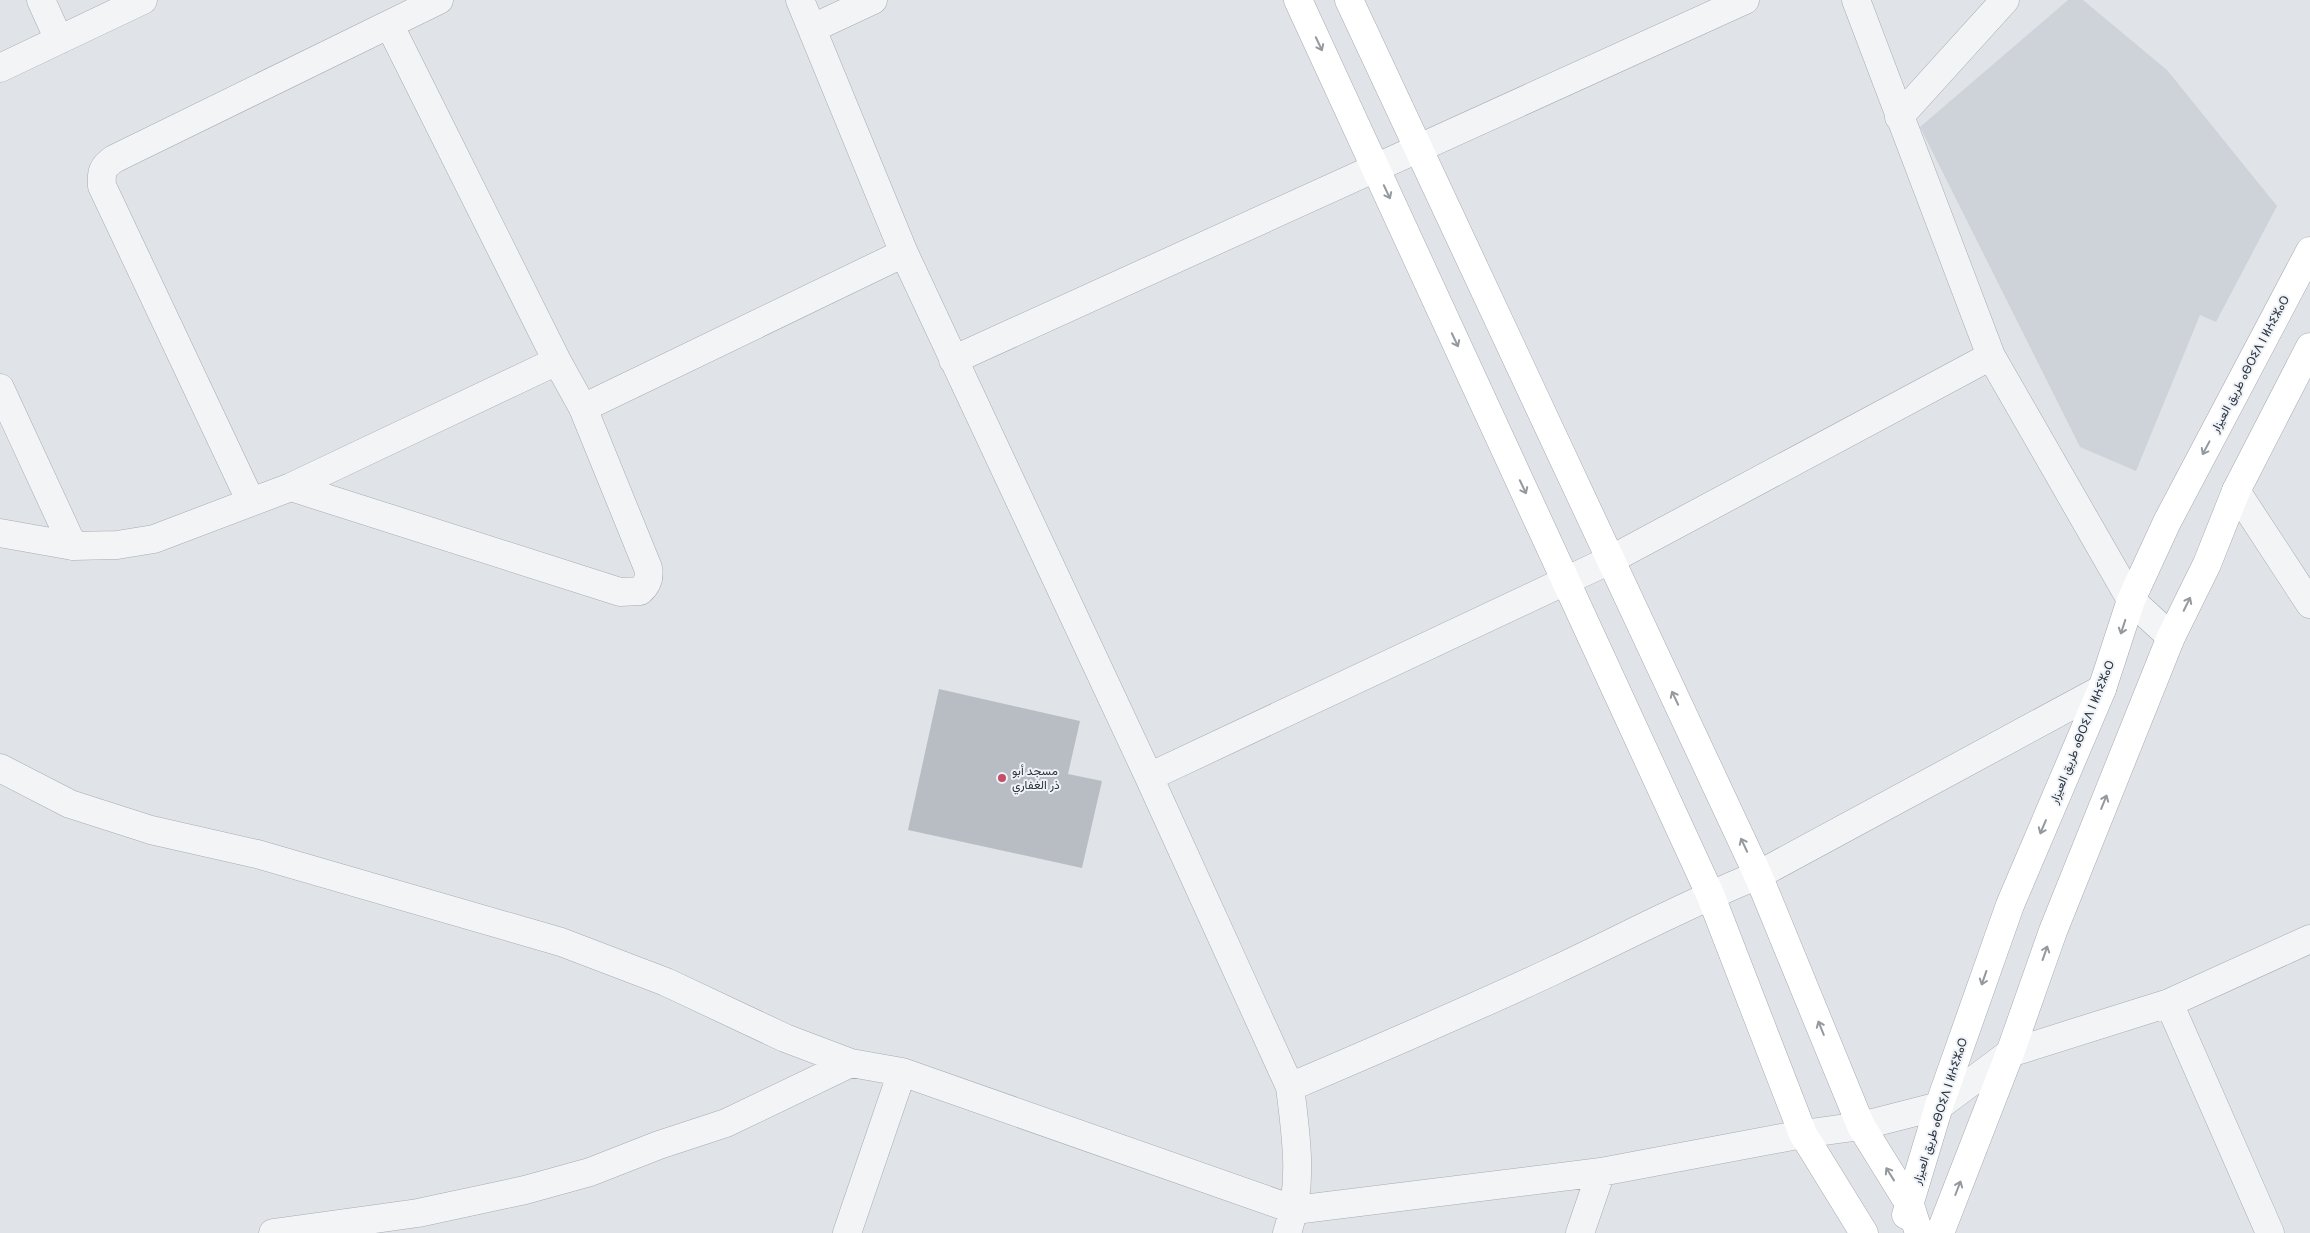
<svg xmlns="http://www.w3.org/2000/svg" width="2310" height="1233" font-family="'Nunito Sans',Vazirmatn,'Noto Sans Tifinagh',sans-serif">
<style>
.built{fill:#ced3da}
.building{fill:#b8bdc4}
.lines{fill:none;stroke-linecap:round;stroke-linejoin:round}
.minor-casing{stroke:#a6abb2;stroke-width:29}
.secondary-casing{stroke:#a6abb2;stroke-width:29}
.minor{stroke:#f3f4f6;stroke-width:28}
.secondary{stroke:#fff;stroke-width:28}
.oneway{stroke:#94999e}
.poi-dot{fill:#c34f6a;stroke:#eff2f6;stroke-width:2}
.labels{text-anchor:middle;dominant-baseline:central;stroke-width:4;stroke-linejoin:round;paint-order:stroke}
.street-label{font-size:12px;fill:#2a333e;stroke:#eff2f6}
.poi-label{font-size:12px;fill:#2a333e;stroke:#eff2f6;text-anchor:start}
</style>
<rect width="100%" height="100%" fill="#e0e4e8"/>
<!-- built -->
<path class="built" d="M2068,0h15l84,70 110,136 -61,116 -16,-7 -64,156 -56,-24 -160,-320z"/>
<!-- building -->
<path class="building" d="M939,689l141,32 -12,53 34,7 -20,87 -174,-38z"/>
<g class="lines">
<defs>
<path id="minor" d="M41,0l18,40
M800,0l104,253 245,524 141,310c6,49 14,97 -3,146
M1856,0l135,356 140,244 40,37
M813,28l60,-28
M0,68l143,-68
M1899,117l106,-117
M953,360l792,-360
M0,388l73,158
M583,408l321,-155
M291,487l329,105 20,-1c8,-7 10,-13 8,-23l-65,-160 -26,-47 -167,-335
M2236,491l74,113
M251,502l-149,-316c-1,-13 0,-19 12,-27l325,-159
M0,533l73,13 44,-1 37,-6 137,-52 266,-126
M0,768l70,36 81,26 106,24 304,88 105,40 119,56 66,25 51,9
M1149,777l461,-217 381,-204
M2169,1003l101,230
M1290,1087c89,-38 178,-76 265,-117 68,-32 134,-67 203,-95l344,-186
M273,1233l145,-20 107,-23 65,-18 69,-27 67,-22 125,-60
M847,1233l55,-161 393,138 306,-38 202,-38 58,-8 78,-20 71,-53 159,-50 141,-64
M1580,1233l21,-61"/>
<path id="secondary" d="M1298,0l412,894 93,240 61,99
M1349,0l409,875 103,251 49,79 9,28
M1906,1215l33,-109 71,-201 92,-216 29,-89 36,-78 143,-271
M1940,1233l70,-180 43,-122 118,-294 36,-73 29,-73 74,-144"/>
</defs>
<!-- minor casing -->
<use href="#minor" class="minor-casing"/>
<!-- secondary casing -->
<use href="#secondary" class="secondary-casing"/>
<!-- minor -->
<use href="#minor" class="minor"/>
<!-- secondary -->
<use href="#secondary" class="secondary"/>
</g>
<!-- one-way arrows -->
<defs><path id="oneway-shaft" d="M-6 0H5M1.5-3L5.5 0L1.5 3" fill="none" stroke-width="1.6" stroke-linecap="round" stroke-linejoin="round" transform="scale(1.25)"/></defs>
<g class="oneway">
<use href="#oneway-shaft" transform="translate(1319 44) rotate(65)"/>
<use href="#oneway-shaft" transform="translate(1387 192) rotate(65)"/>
<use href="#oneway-shaft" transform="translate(1455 340) rotate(65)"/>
<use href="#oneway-shaft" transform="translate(2206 448) rotate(118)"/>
<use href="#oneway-shaft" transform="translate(1523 487) rotate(65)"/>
<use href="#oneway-shaft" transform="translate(2187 604) rotate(-64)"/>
<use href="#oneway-shaft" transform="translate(2123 627) rotate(108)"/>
<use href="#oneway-shaft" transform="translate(1675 698) rotate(-115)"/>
<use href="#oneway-shaft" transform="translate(2104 802) rotate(-68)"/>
<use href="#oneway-shaft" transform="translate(2043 827) rotate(113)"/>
<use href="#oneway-shaft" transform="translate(1744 845) rotate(-115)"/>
<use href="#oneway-shaft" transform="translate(2045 953) rotate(-71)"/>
<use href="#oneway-shaft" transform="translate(1984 978) rotate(109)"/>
<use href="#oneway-shaft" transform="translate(1821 1028) rotate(-112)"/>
<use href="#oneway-shaft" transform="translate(1890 1174) rotate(-122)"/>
<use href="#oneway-shaft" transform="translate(1958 1188) rotate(-69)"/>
</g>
<!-- markers -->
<circle class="poi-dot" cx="1002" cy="778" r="5"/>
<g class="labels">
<!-- street labels -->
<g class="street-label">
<text transform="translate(2250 364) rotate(-62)">طريق العيزار ⴰⴱⵔⵉⴷ ⵏ ⵍⵄⵉⵣⴰⵔ</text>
<text transform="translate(2082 732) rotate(-68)">طريق العيزار ⴰⴱⵔⵉⴷ ⵏ ⵍⵄⵉⵣⴰⵔ</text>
<text transform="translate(1940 1111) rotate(-72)">طريق العيزار ⴰⴱⵔⵉⴷ ⵏ ⵍⵄⵉⵣⴰⵔ</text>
</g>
<!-- poi labels -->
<g class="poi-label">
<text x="1012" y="771">مسجد أبو<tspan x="1012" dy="14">ذر الغفاري</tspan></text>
</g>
</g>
</svg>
